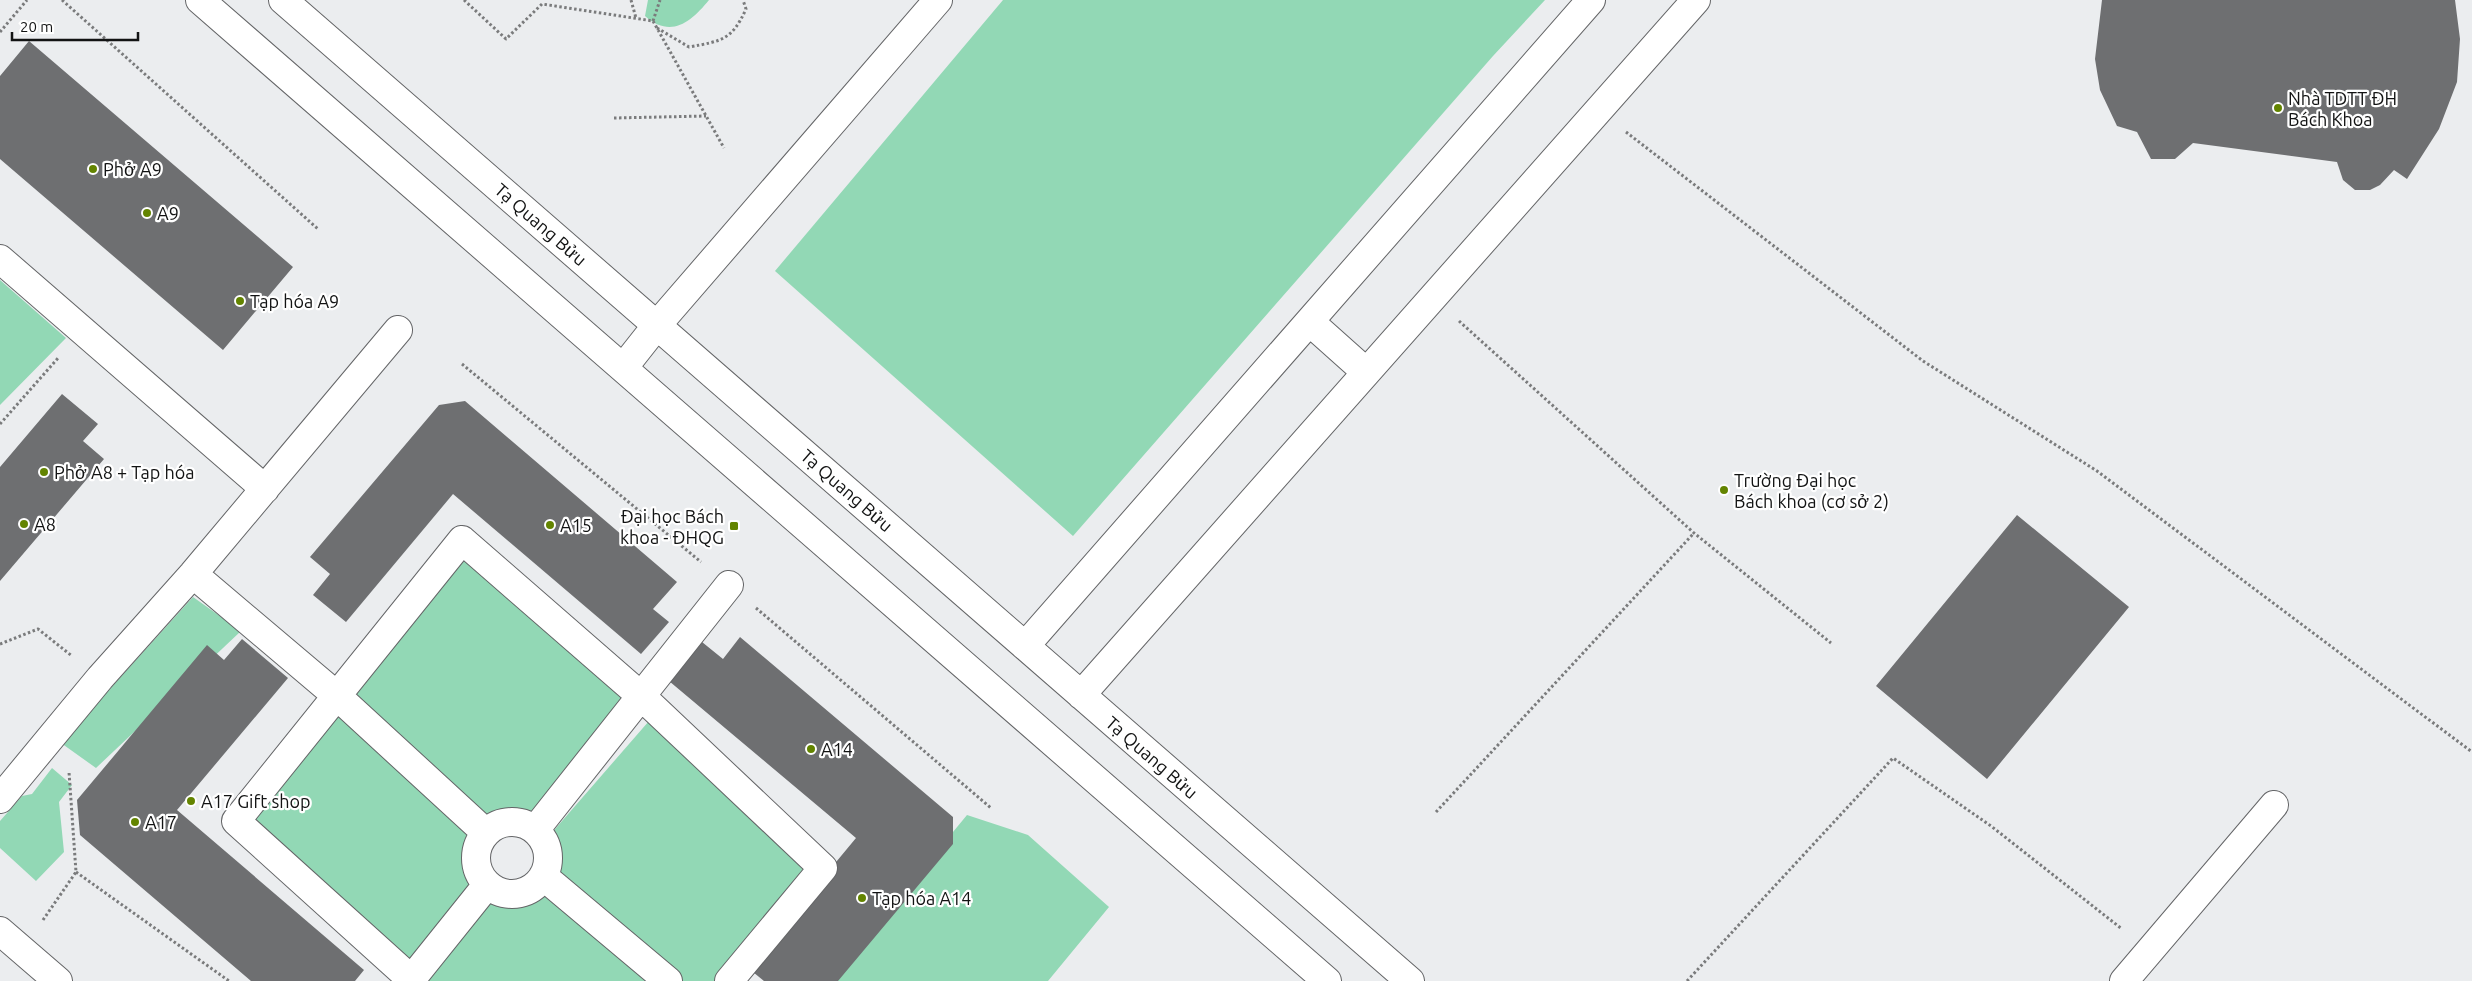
<svg xmlns="http://www.w3.org/2000/svg" width="2472" height="981" font-family="Ubuntu,sans-serif">
<style>
.green{fill:#92d8b5}
.building{fill:#6e6f71}
.lines{fill:none;stroke-linecap:round;stroke-linejoin:round}
.minor-casing{stroke:#646567;stroke-width:30}
.path{stroke:#7a7b7c;stroke-width:3;stroke-dasharray:2.5 2.5;stroke-linecap:butt}
.minor{stroke:#fff;stroke-width:28}
.poi-dot{fill:#638400;stroke:#fff;stroke-width:2}
.labels{text-anchor:middle;dominant-baseline:central;stroke-width:4.5;stroke-linejoin:round;paint-order:stroke}
.poi-label{font-size:18px;fill:#121313;stroke:#fff;text-anchor:start}
.street-label{font-size:18px;fill:#121313;stroke:#fff}
</style>
<rect width="100%" height="100%" fill="#ebedef"/>
<!-- green -->
<path class="green" d="M648,0h61c-18,22 -38,39 -64,16z
M1003,0h542l-52,56 -420,480 -298,-265z
M0,280l66,58 -66,67z
M463,547l176,163 -99,114c-21,-7 -29,-8 -50,-1l-147,-127z
M193,597l48,34 -145,137 -35,-25z
M339,702l137,139c-4,14 -4,25 1,39l-66,94 -168,-154z
M649,721l165,149 -92,111h-44l-128,-108 3,-10 -4,-27z
M52,768l20,17 -13,17 5,50 -28,29 -36,-33v-27l22,-25 10,-2z
M967,815l61,20 81,72 -61,74h-249l45,-17z
M544,884l118,97h-242l75,-85c20,4 34,4 49,-12z"/>
<!-- building -->
<path class="building" d="M2102,0h353l5,39 -3,43 -18,47 -32,50 -13,-9 -14,15 -10,5h-15l-12,-10 -6,-18 -144,-19 -18,16h-24l-14,-27 -20,-6 -17,-36 -5,-31z
M29,41l264,226 -70,83 -223,-191v-83z
M62,394l36,30 -15,17 21,18 -104,122v-114z
M465,401l212,181 -24,27 16,13 -28,32 -188,-160 -107,128 -33,-27 17,-21 -20,-17 129,-152z
M2017,515l112,92 -142,172 -111,-93z
M740,637l213,180v27l-115,137h-74l-16,-13 108,-130 -187,-157 33,-39 21,17z
M242,639l46,39 -111,132 187,160 -9,11h-104l-171,-146 -3,-35 130,-155 17,15z"/>
<g class="lines">
<defs>
<path id="minor" d="M200,0l1127,981
M283,0l1127,981
M0,259l265,230
M1310,322l56,50
M623,368l34,-43 281,-325
M193,574l143,121 149,137
M1025,646l566,-646
M1081,695l615,-695
M0,799l100,-121 93,-104 205,-244
M476 858a36 36 0 1 1 72 0a36 36 0 1 1-72 0Z
M535,830l194,-245
M543,876l125,105
M0,931l58,50
M410,981l77,-96
M413,981l-177,-160 226,-281 179,156 182,172 -94,113
M2124,981l150,-176"/>
</defs>
<!-- minor casing -->
<use href="#minor" class="minor-casing"/>
<!-- path -->
<path class="path" d="M62,0l256,229
M464,0l42,39 36,-35 111,17 71,127
M631,0l5,18
M653,21l7,-21
M657,28l32,19c33,-6 43,-7 57,-38l-3,-9
M0,32l27,-32
M614,118l92,-2
M1626,132l297,229 174,110 375,281
M1459,321l235,212 137,110
M462,364l239,198
M0,424l59,-67
M756,608l235,200
M0,644l38,-15 34,27
M1436,812l258,-279
M76,872l153,109
M43,920l33,-48 -7,-100
M1687,981l206,-223 98,68 131,103"/>
<!-- minor -->
<use href="#minor" class="minor"/>
</g>
<!-- markers -->
<g class="poi-dot">
<circle cx="2278" cy="108" r="5"/>
<circle cx="93" cy="169" r="5"/>
<circle cx="147" cy="213" r="5"/>
<circle cx="240" cy="301" r="5"/>
<circle cx="44" cy="472" r="5"/>
<circle cx="1724" cy="490" r="5"/>
<circle cx="24" cy="524" r="5"/>
<circle cx="550" cy="525" r="5"/>
<rect x="729" y="521" width="10" height="10" rx="2.5"/>
<circle cx="811" cy="749" r="5"/>
<circle cx="191" cy="801" r="5"/>
<circle cx="135" cy="822" r="5"/>
<circle cx="862" cy="898" r="5"/>
</g>
<g class="labels">
<!-- poi labels -->
<g class="poi-label">
<text x="2288" y="98">Nhà TDTT ĐH<tspan x="2288" dy="21">Bách Khoa</tspan></text>
<text x="103" y="169">Phở A9</text>
<text x="157" y="213">A9</text>
<text x="250" y="301">Tạp hóa A9</text>
<text x="54" y="472">Phở A8 + Tạp hóa</text>
<text x="1734" y="480">Trường Đại học<tspan x="1734" dy="21">Bách khoa (cơ sở 2)</tspan></text>
<text x="724" y="516" text-anchor="end">Đại học Bách<tspan x="724" dy="21">khoa - ĐHQG</tspan></text>
<text x="34" y="524">A8</text>
<text x="560" y="525">A15</text>
<text x="821" y="749">A14</text>
<text x="201" y="801">A17 Gift shop</text>
<text x="145" y="822">A17</text>
<text x="872" y="898">Tạp hóa A14</text>
</g>
<!-- street labels -->
<g class="street-label">
<text transform="translate(541 224) rotate(41)">Tạ Quang Bửu</text>
<text transform="translate(847 490) rotate(41)">Tạ Quang Bửu</text>
<text transform="translate(1152 757) rotate(41)">Tạ Quang Bửu</text>
</g>
</g>
<!-- scale -->
<path d="M12 32v8h126v-8" fill="none" stroke="#121313" stroke-width="2.5"/>
<text x="20" y="32" font-size="15" fill="#121313" stroke="#ffffff" stroke-width="4" paint-order="stroke">20 m</text>
</svg>
